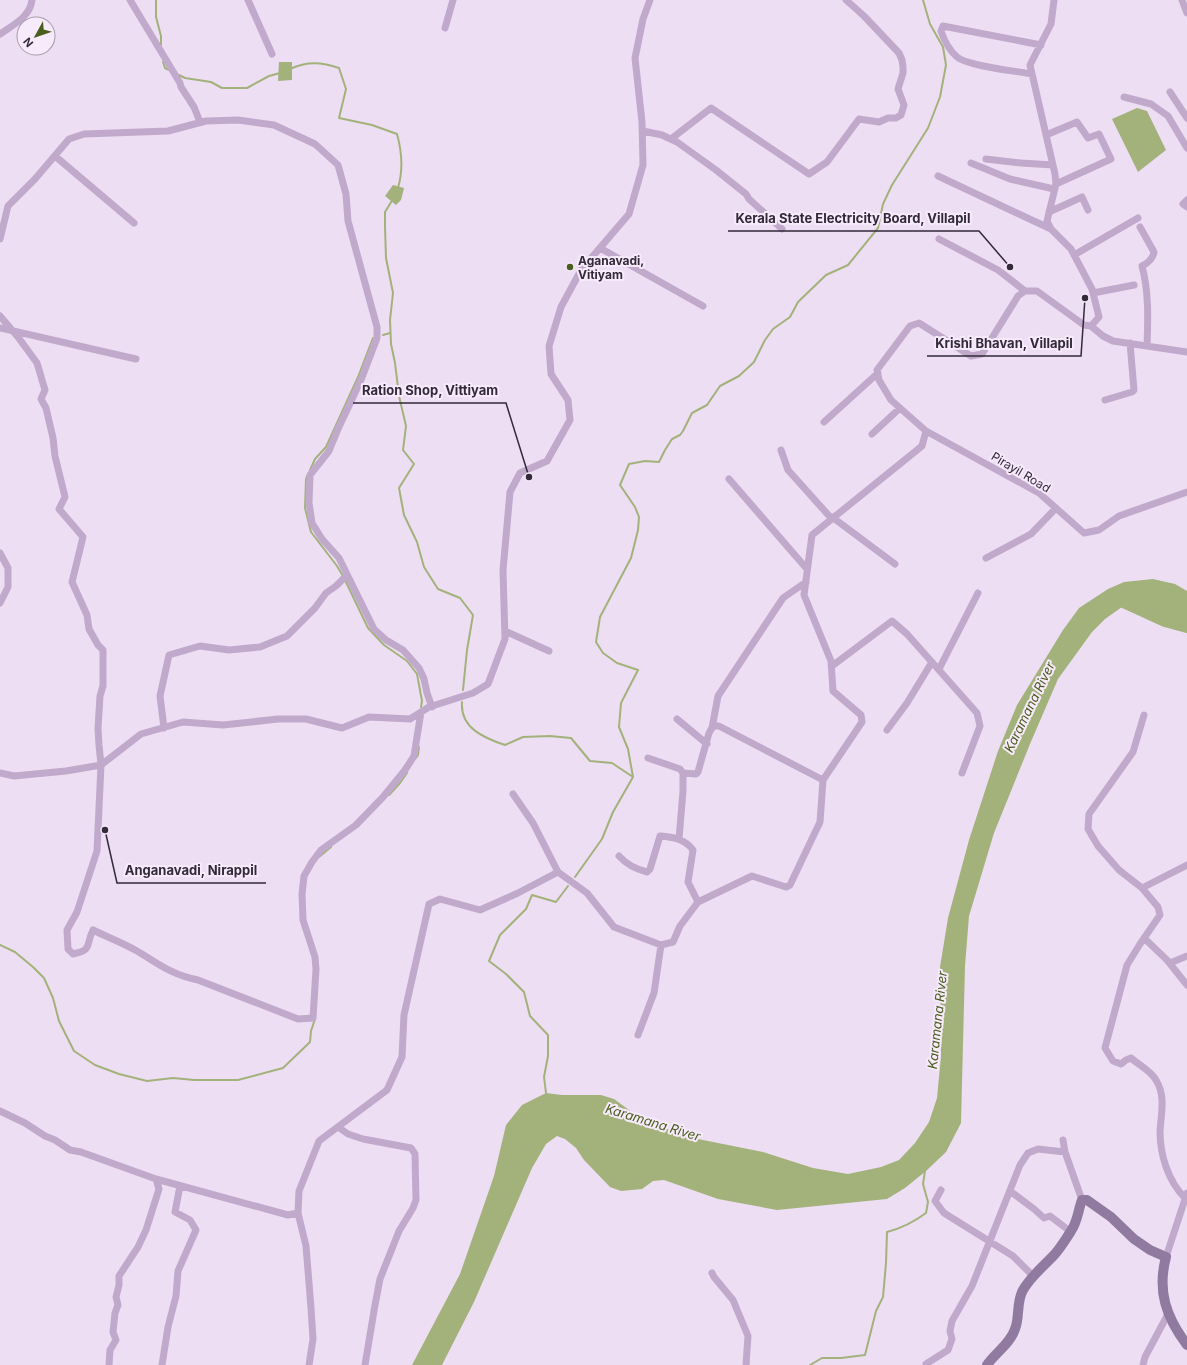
<svg xmlns="http://www.w3.org/2000/svg" width="1187" height="1365" font-family="Inter,sans-serif">
<style>
.water{fill:#a3b27b}
.lines{fill:none;stroke-linecap:round;stroke-linejoin:round}
.stream{stroke:#a3b27b;stroke-width:2}
.river{stroke:#a3b27b;stroke-width:12}
.street{stroke:#c1a9cc;stroke-width:7}
.secondary{stroke:#917aa0;stroke-width:10}
.poi-dot{fill:#495d1c;stroke:#f7eafb;stroke-width:1.5}
.labels{text-anchor:middle;dominant-baseline:central;stroke-width:4;stroke-linejoin:round;paint-order:stroke}
.poi-label{font-size:12px;font-weight:bold;fill:#322939;stroke:#f7eafb;text-anchor:start}
.street-label{font-size:12px;fill:#322939;stroke:#f7eafb}
.water-label{font-size:13px;font-style:italic;fill:#495d1c;stroke:#f7eafb}
.leader{fill:none;stroke:#322939;stroke-width:1.5}
.callout-dot{fill:#322939;stroke:#f7eafb;stroke-width:1.5}
.callout-label{font-size:13px;text-anchor:middle;font-weight:bold;fill:#322939;stroke:#f7eafb;stroke-width:4;stroke-linejoin:round;paint-order:stroke}
</style>
<rect width="100%" height="100%" fill="#eedef4"/>
<!-- water -->
<path class="water" d="M279,62h13v18l-14,1z
M1137,108l10,3 19,39 -28,22 -26,-53z
M393,185l11,3 -3,12 -5,5 -11,-9z
M1153,579l22,5 12,7v42l-50,-29 -15,3 -17,12 -13,13 -34,47 -28,65 -36,89 -25,83 -4,50 -4,157 -15,29 -20,19 -21,17 -18,11 -110,11 -59,-11 -54,-19 -11,1 -11,8 -21,2 -11,-4 -26,-27 -8,-12 -11,-9 -8,-3 -11,8 -14,24 -58,134 -32,63h-30l48,-91 34,-98 12,-51 16,-20 24,-12 16,2h39l13,4 30,22 49,17 70,14 50,16 35,6 33,-7 18,-7 16,-17 14,-21 8,-24 4,-42 -1,-89 8,-49 21,-78 29,-89 19,-46 46,-75 16,-22 29,-19 16,-7z"/>
<g class="lines">
<!-- stream -->
<path class="stream" d="M156,0v17l5,19v9
M163,62l2,6 4,2
M290,69c17,-8 32,-7 49,-1l7,21 -7,29 33,7 25,9c5,18 6,37 1,54
M179,75l6,3 26,4 11,6h25l22,-12 11,-3
M393,199l-8,13v15l1,31 7,35 -3,27 1,24 4,19 4,33 7,30 -3,24 11,14 -15,24 5,27 13,27 7,25 14,22 22,9 13,17 -6,35 -4,40
M383,335l7,-2
M310,470l5,-11 11,-12 32,-70 15,-39
M307,476l-1,3 -1,29 6,24 26,34 6,10
M345,580l23,48 16,17 23,16 10,13 5,27 -1,6
M462,702c-2,26 22,36 43,43l18,-8 27,-1 21,2 19,23 22,2 21,14 -20,35 -11,27 -27,38
M416,758l2,-3 1,-8
M633,777l-5,-28 -9,-22 2,-24 17,-33 -21,-7 -14,-10 -7,-11 4,-25 31,-59 7,-28 1,-13 -4,-10 -15,-22 9,-21 16,-3 14,1 6,-12 7,-11 8,-4 3,-4 9,-18 15,-8 13,-19 19,-10 15,-14 11,-22 8,-11 17,-12 8,-15 28,-27 22,-10 30,-37 5,-24 9,-19 36,-57 12,-31 6,-32 -3,-18 -13,-23 -7,-24
M389,795l11,-12 7,-10
M319,857l12,-10
M0,945l15,7 18,15 11,11 9,20 6,23 15,30 21,14 24,9 28,7 26,-3 21,2h44l45,-12 27,-26 1,-11 4,-12
M546,1093l-2,-16 4,-21v-21l-18,-19 -6,-24 -18,-18 -17,-13 11,-26 26,-26 6,-14 24,7 12,-16
M810,1365l12,-7h19l24,-3 11,-44 7,-14 3,-34 1,-31c15,-4 27,-10 39,-19l2,-11 -5,-18 2,-13"/>
<!-- river -->
<path class="river" d="M1117,599l48,22 22,6"/>
<!-- street -->
<path class="street" d="M130,0l50,83 1,4 13,20 6,15
M248,0l24,54
M1182,0l5,13
M445,28l8,-28
M0,34c13,-9 30,-17 32,-34
M1032,74c-16,-3 -65,-8 -75,-17 -8,-7 -13,-17 -16,-26l2,-5 98,19
M1170,92l17,26
M1124,97l27,7 17,12 19,32
M643,131l19,4 15,7 39,28 30,24 3,5 33,30
M1046,135l31,-13 11,16 11,-4 12,25 -55,25
M671,139l40,-31 98,66 18,-12 32,-43 20,3 9,-4h8l5,-3 3,-10 -6,-16 5,-16v-6l-1,-7 -3,-7 -35,-37 -18,-16
M55,156l79,67
M986,159l35,4 32,2
M971,163l39,16 44,10
M938,176l113,53
M1187,200l-4,4 4,3
M1049,212l33,-15 6,13
M1140,227l14,25c-1,7 -6,11 -12,14 7,26 6,53 5,80
M0,239l8,-33 27,-27 34,-40 15,-5 84,-3 38,-10 32,-1 36,5 41,19 23,21 8,29 2,27 29,106v11l-16,42 -23,49 -9,22 -19,24 -1,28 3,20 10,16 17,19 35,71 12,11 17,10 16,18 5,11 3,14 5,14
M939,239l59,31 27,21
M600,248l103,58
M1074,255l64,-37
M1093,293l41,-8
M0,316l18,21 19,26 8,27 -4,9 5,9 7,30 2,18 10,41 -6,12 24,28 -11,45 15,33 2,14 9,16 5,5v36l-3,10 -2,33 1,16 2,20 -4,86 -20,61 -10,18 1,19 5,5c20,-4 12,-8 20,-24 14,7 30,13 44,21 22,13 35,24 61,29l100,39 15,-1 3,-49 -1,-12 -12,-37 -1,-26 2,-18 8,-14 9,-12 35,-25 27,-28 22,-27 9,-14 7,-44
M1091,326l12,10 10,5 74,11
M0,328l136,31
M1105,400l27,-8 2,-2 -4,-47
M824,422l54,-49
M926,431l113,62 45,40 15,-3 20,-14 68,-24
M872,434l28,-26
M781,450l7,20 43,48
M729,479l78,90
M832,517l63,47
M0,553l8,15v19l-8,16
M986,558l45,-24 25,-26
M505,631l44,20
M832,666l60,-45 15,13 70,79 3,13 -18,47
M939,669l39,-76
M677,719l30,25
M164,728l-4,-32 9,-41 31,-9 29,4 31,-3 27,-11 28,-28 11,-15 10,-7 11,-11
M712,728l6,-32 65,-98 23,-16
M887,730l20,-27 25,-41
M648,758l32,11 3,4v18l-4,48
M0,773l14,3 52,-5 35,-6 40,-31 42,-12 40,3 55,-6h28l36,9 27,-11 41,2 19,-12 44,-14 15,-9 17,-45 -2,-69 7,-78 10,-19 27,-12 23,-41 -2,-20 -17,-26 -2,-28 12,-39 20,-37 48,-56 14,-49 -1,-43 -7,-64 8,-39 7,-19
M683,773l13,1 2,-2 11,-39 4,-7h6l104,54
M513,794l20,29 25,49
M619,856c8,9 16,13 28,16l3,-3 10,-33c13,1 25,3 33,14l-5,32 10,20
M1142,888l-23,-18 -21,-24 -10,-17 1,-15 44,-62 11,-37
M1144,938l23,22 20,25
M1170,963l17,-7
M638,1035l16,-42 7,-48
M0,1111l25,12 20,13 10,4 15,10 11,2 75,27 3,10 -13,41 -8,17 -19,29v9l-3,12 2,8 -3,8 -2,19 3,8 -6,10 -1,15
M338,1127l10,7 15,5 48,9 4,6 1,46 -3,8 -14,23 -19,48 -5,26 -10,60
M1063,1140l2,12 17,48
M156,1179l132,36 10,-2 1,-22 20,-50 68,-51 15,-33 2,-42 25,-111 11,-5 40,11 38,-17 40,-21 29,21 27,34 47,18 12,-3 7,-16 18,-24 54,-26 34,11 4,-2 30,-63 3,-42 39,-58 -1,-7 -28,-24 -2,-30 -27,-66 8,-60 110,-89 4,-15 -35,-31 -12,-20 -2,-10 33,-44 9,-3 52,33 11,-2 36,-58 7,-5h12l47,34 7,1 8,-9 -7,-28 -21,-40 -20,-20 -4,-8 9,-37 -1,-10 -25,-109 21,-41 3,-24
M941,1190l-6,11 9,12 69,43 20,20
M1010,1191l24,18 10,9 6,-2 21,16
M1185,1198c-17,-17 -25,-43 -25,-67 1,-17 6,-35 -4,-51 -5,-9 -17,-15 -25,-22l-5,2 -5,4 -8,-3 -8,-13 22,-83 13,-21 20,-29 -2,-8 -16,-19 45,-23
M298,1213l8,33 5,62 2,31 -4,26
M1166,1257l21,-64
M712,1273l2,4 19,23 15,36 -2,29
M926,1364l22,-14 4,-11 -2,-8 2,-10 20,-35 48,-121 8,-12 10,-4 27,3
M162,1365l6,-38 8,-31 2,-25 18,-41 -6,-10 -15,-8 5,-26
M1143,1365l2,-8 23,-43"/>
<!-- secondary -->
<path class="secondary" d="M987,1365c8,-12 23,-21 28,-36 5,-12 1,-27 8,-39 8,-14 21,-24 32,-36 6,-7 11,-15 16,-23 7,-10 7,-21 11,-31h5l24,17 23,22 16,11 16,7c-9,34 0,60 21,88"/>
</g>
<!-- markers -->
<circle class="poi-dot" cx="570" cy="267" r="4"/>
<g class="labels">
<!-- poi labels -->
<g class="poi-label">
<text x="578" y="260">Aganavadi,<tspan x="578" dy="14">Vitiyam</tspan></text>
</g>
<!-- street labels -->
<g class="street-label">
<text transform="translate(1021 472) rotate(31)">Pirayil Road</text>
</g>
<!-- water labels -->
<g class="water-label">
<text transform="translate(1029 707) rotate(-64)">Karamana River</text>
<text transform="translate(937 1020) rotate(-84)">Karamana River</text>
<text transform="translate(653 1122) rotate(17)">Karamana River</text>
</g>
</g>
<!-- callouts -->
<path class="leader" d="M1010 267L979 231H728M1085 298L1081 356H927M529 477L506 403H353M105 830L117 883H266"/>
<g class="callout-dot">
<circle cx="1010" cy="267" r="4"/>
<circle cx="1085" cy="298" r="4"/>
<circle cx="529" cy="477" r="4"/>
<circle cx="105" cy="830" r="4"/>
</g>
<g class="callout-label">
<text x="853" y="223">Kerala State Electricity Board, Villapil</text>
<text x="1004" y="348">Krishi Bhavan, Villapil</text>
<text x="430" y="395">Ration Shop, Vittiyam</text>
<text x="191" y="875">Anganavadi, Nirappil</text>
</g>
<!-- north arrow -->
<g transform="translate(36 36) rotate(230)"><circle r="19" fill="#f7eafb" stroke="#a89dad"/>
<path d="M0-3L7 15L0 10L-7 15Z" fill="#495d1c"/>
<text y="-6" font-size="11" font-weight="bold" text-anchor="middle" fill="#322939">N</text>
</g>
</svg>
